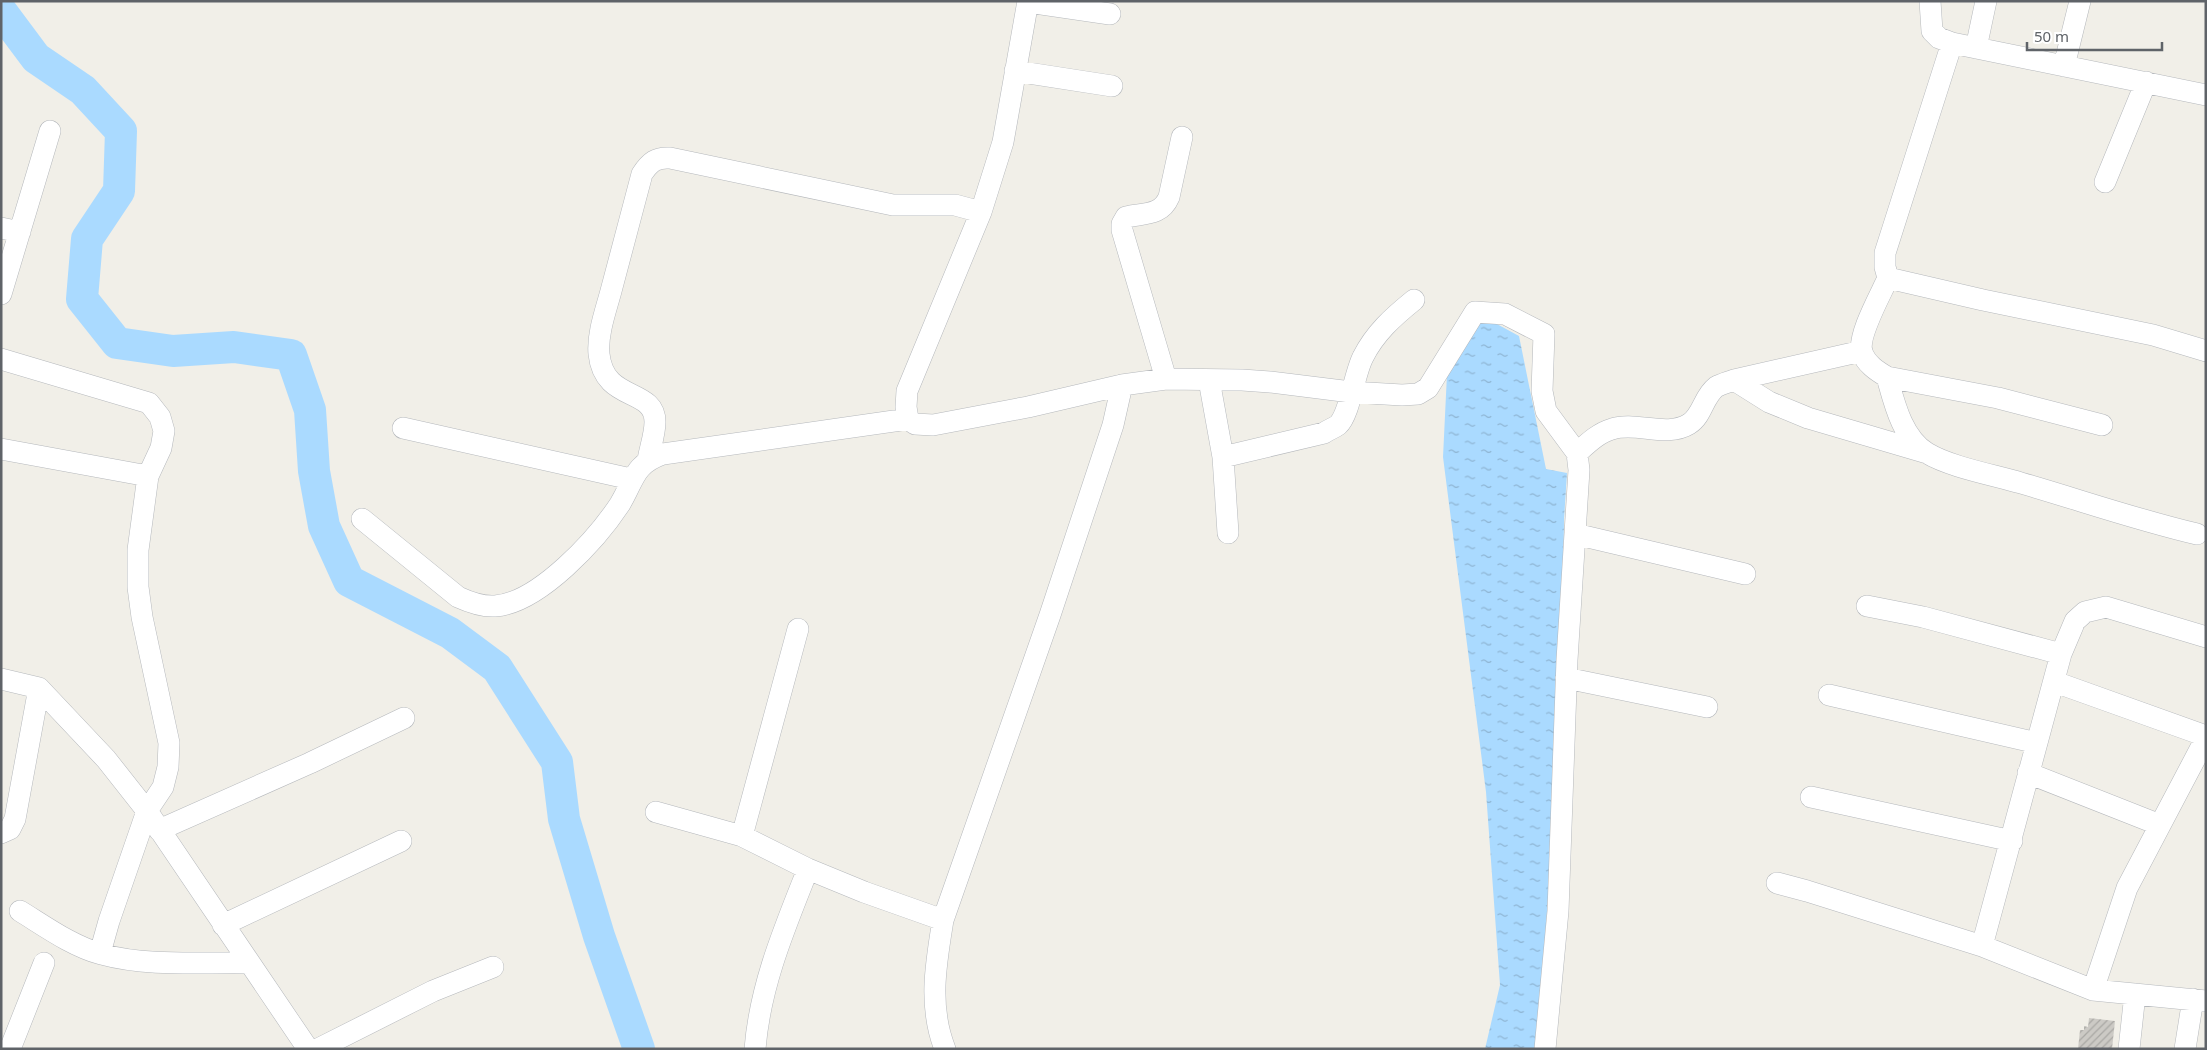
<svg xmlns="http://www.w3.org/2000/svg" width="2207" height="1050" font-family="'Noto Sans',sans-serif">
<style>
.water{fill:url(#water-ripples)}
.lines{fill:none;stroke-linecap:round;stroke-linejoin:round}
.river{stroke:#aadaff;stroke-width:32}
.building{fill:url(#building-hatch)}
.minor-casing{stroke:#b5b8bc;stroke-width:22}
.minor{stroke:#fff;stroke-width:21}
</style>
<defs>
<pattern id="water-ripples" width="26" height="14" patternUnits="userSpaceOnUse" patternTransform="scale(1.25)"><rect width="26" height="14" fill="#aadaff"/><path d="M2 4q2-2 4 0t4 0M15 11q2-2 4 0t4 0" fill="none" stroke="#8eb4d2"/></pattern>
<pattern id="building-hatch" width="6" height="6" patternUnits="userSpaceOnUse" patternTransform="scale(1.25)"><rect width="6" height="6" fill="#cccac5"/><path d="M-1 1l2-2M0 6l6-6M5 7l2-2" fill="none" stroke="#a9a8a4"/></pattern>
</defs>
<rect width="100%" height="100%" fill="#f1efe8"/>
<!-- water -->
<path class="water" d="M1484,317l35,19 27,133 21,4 -3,47 -3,199 -24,330h-52l15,-64 -14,-193 -43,-335 4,-83z"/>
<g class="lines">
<!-- river -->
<path class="river" d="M1,11l35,47 47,32 38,41 -2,60 -32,48 -5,60 35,44 56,8 61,-4 57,8 19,55 4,61 10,55 25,55 101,52 47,35 60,94 7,57 35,117 40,113"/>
</g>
<!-- building -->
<path class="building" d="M2089,1018l26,3 -3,28h-34l2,-19h4v-4l4,1z"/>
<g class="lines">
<defs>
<path id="minor" d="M1930,1l2,30 7,7 13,5 254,52
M1028,2l82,12
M1952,43l-67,210v14l3,11 95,22 170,35 53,16
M1976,48l10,-47
M2064,66l16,-65
M1015,71l97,15
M2105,182l41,-100
M1,228l19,4
M1888,278c-7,16 -31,58 -26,74 4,12 15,19 25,25l111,21 104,27
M1,294l49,-163
M1,359l148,44 11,14 4,14 -3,17 -13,28 -10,74v37l4,30 27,126 -1,24 -5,20 -16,24 -38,110 -9,32
M1887,377c7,25 15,61 40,76 23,14 67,22 94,30 59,17 116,37 176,51
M1166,379l-44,-149v-6l4,-7c18,-4 35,-1 43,-20l13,-60
M1209,380l14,77 5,76
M1734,380l35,22 39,16 119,35
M1122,385l44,-6 76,1 28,2 81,10 51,3 16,-1 10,-6 47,-76 30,2 39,20 -2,57 4,20 31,42 2,17 -12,190 -9,251 -13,138
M403,428l228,51
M1,449l147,27
M1577,453c10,-9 21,-20 35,-24 24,-8 54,9 77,-5 14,-9 14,-27 27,-37 5,-3 13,-5 18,-7l128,-29
M1223,457l101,-24c4,-3 10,-5 14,-8 12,-11 16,-51 25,-68 12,-24 30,-40 51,-57
M648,460c2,-12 7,-26 7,-38 0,-35 -51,-19 -56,-68 -2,-20 7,-44 12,-63 10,-39 21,-78 31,-117 8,-12 14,-17 28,-16l223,47h62l26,7
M362,519l96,78c11,5 24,10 37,9 44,-3 102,-67 125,-102 15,-25 13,-39 43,-50l245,-35
M1575,534l170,40
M1867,606l56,11 138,37
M1566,678l141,29
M1,679l38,9 67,71 41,52 161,238
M2055,682l151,54
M1829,695l208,48
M2028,773l132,52
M1811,797l201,44
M656,812l86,24 66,33 56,23 79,28
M159,830l151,-67 94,-45
M1,833l9,-4 5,-10 24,-131
M742,836l56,-207
M1777,883l30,8 175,55 111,44 113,11
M20,911c26,16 52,35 81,43 47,13 100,8 148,9
M223,925l178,-84
M1982,946l79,-292 14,-33 10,-9 21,-5 100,30
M2093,990l34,-102 79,-150
M10,1049l34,-86
M318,1049l115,-58 60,-24
M755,1049c5,-64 30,-122 53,-180
M945,1049c-17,-43 -9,-86 -2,-129l107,-305 63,-190 9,-40 -94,22 -95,18 -18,-1 -7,-5 -2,-12 1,-16 74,-179 22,-70 25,-141
M2129,1049l6,-55
M2185,1049l8,-50"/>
</defs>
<!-- minor casing -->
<use href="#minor" class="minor-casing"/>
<!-- minor -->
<use href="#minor" class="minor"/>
</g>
<!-- border -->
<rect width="2207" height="1050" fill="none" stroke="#5f6368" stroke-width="5"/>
<!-- scale -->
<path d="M2027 42v8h135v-8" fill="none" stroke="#5f6368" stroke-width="2.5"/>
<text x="2034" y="42" font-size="15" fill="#5f6368" stroke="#ffffff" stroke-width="4" paint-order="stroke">50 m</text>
</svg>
